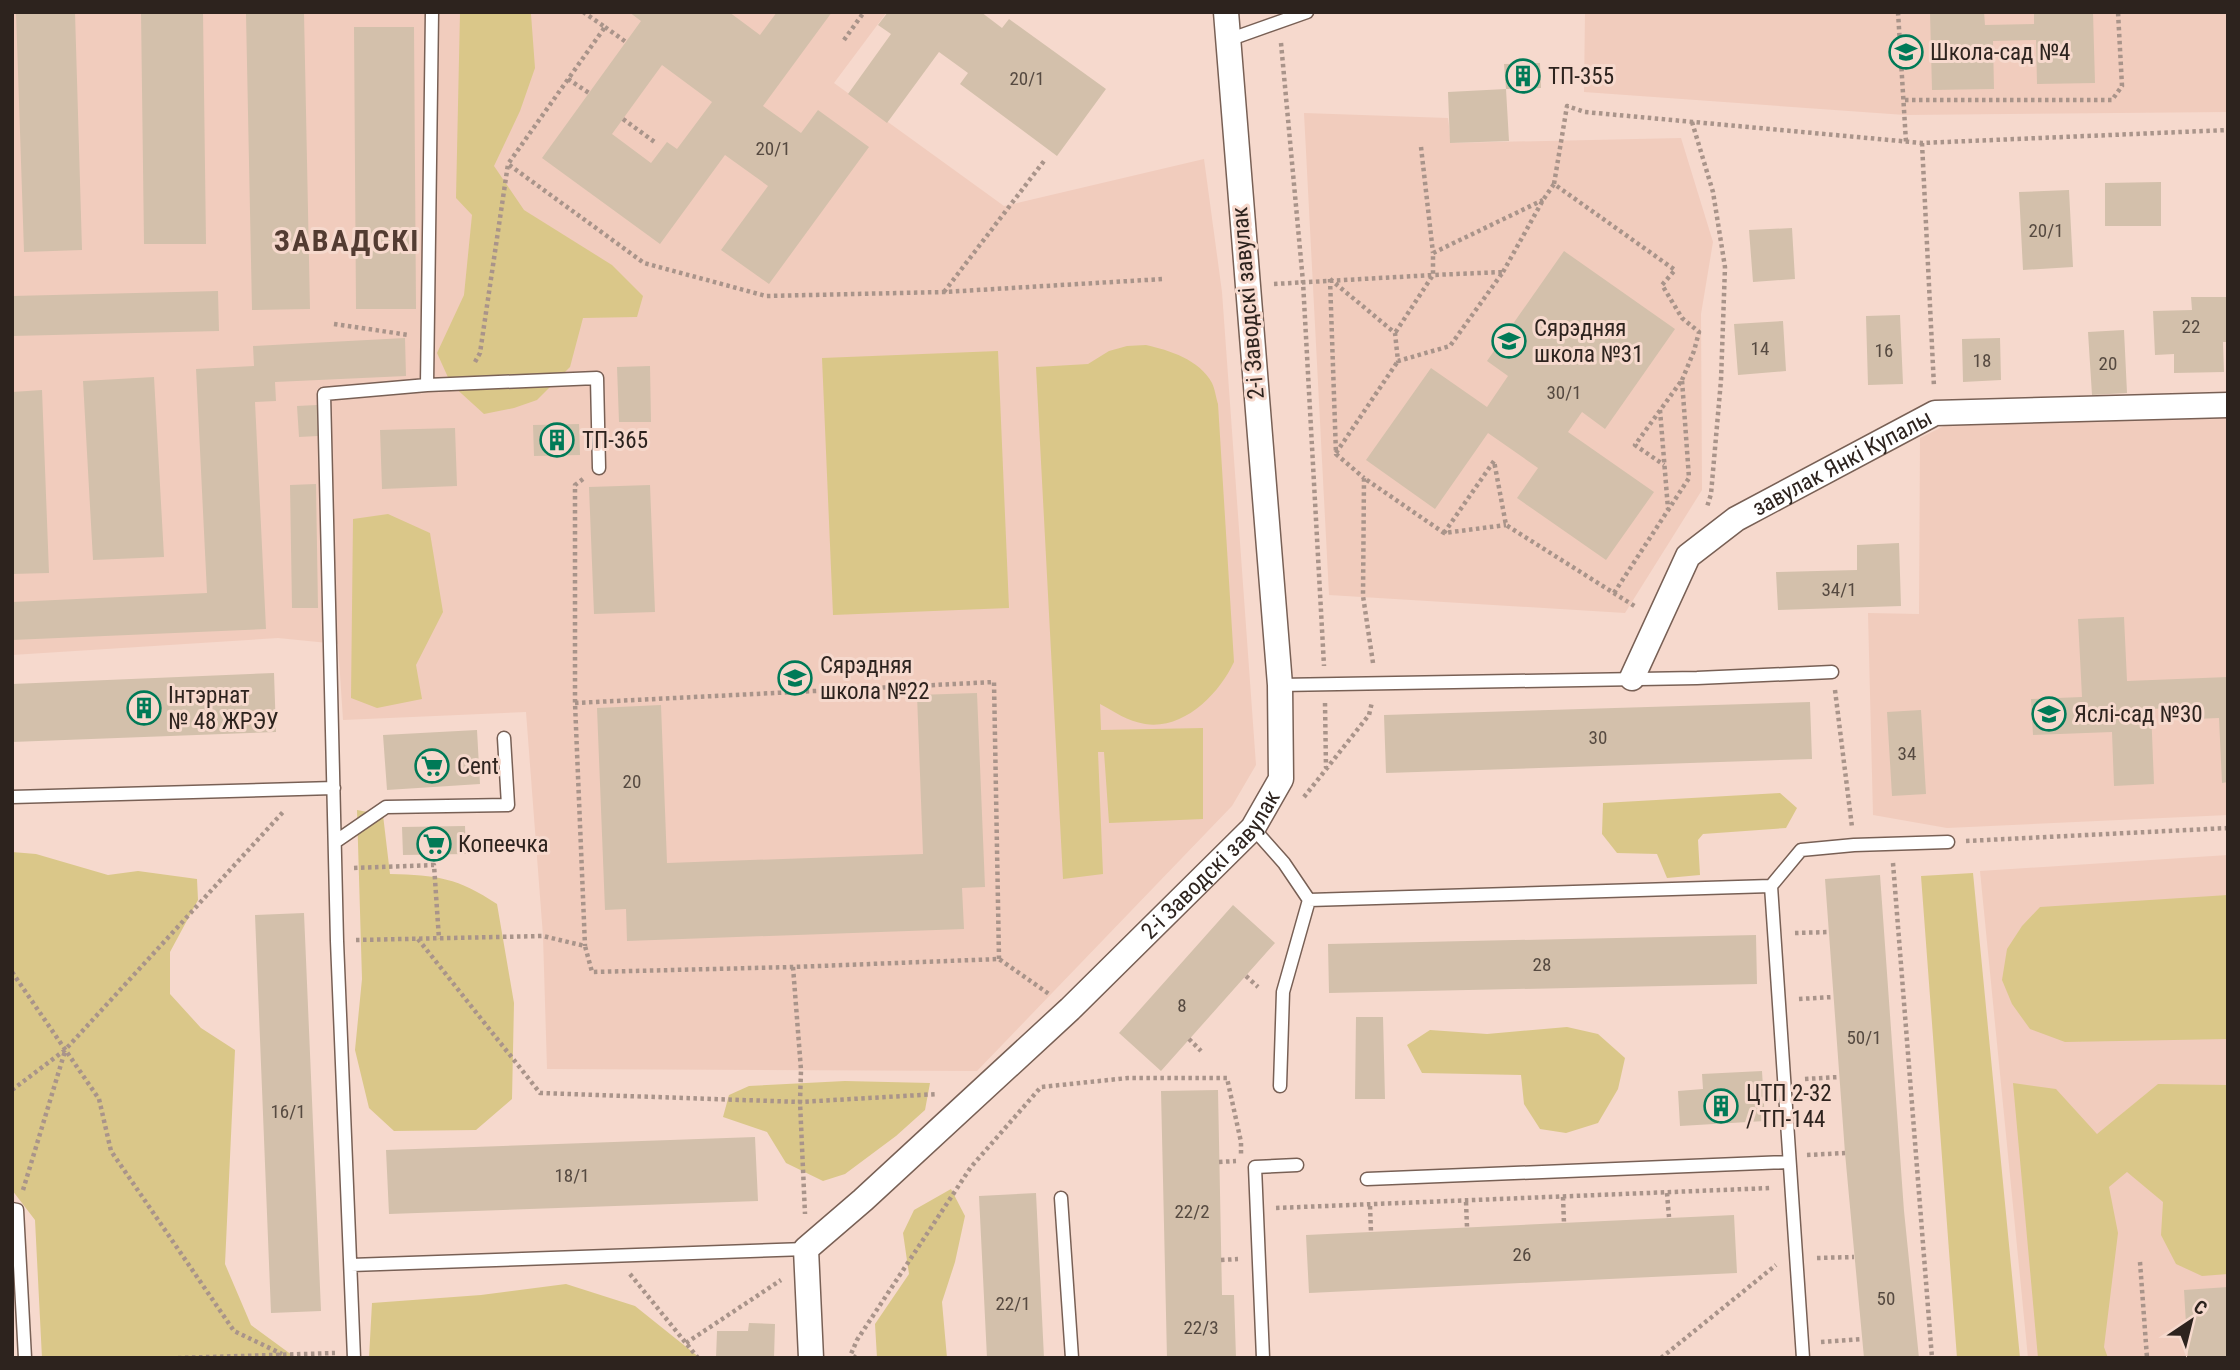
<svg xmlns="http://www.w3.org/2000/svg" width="2240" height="1370" font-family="'Roboto Condensed',sans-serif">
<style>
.built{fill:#f1ccbd}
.green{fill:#dac789}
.building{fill:#d3c0ab;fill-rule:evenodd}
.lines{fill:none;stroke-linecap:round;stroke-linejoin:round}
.service-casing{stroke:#786055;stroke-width:15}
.minor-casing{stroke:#786055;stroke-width:27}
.path{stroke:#a9948a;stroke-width:4.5;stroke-dasharray:3.5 3.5;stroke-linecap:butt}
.service{stroke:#fff;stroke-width:12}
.minor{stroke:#fff;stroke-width:24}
.labels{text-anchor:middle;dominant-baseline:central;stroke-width:6;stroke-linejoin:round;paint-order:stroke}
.number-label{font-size:19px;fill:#564a41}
.poi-label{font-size:23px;fill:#2d231e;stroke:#f6d9cd;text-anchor:start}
.street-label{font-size:23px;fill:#2d231e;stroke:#f6d9cd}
.district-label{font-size:30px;font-weight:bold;letter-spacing:2px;fill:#533c32;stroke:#f6d9cd}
</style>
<rect width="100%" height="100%" fill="#f6d9cd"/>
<!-- built -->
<path class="built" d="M12,12h875l-53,71 170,123 200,-47 18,133 34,473 -24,41 -255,265 -430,-2 -4,-133 -17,-224 -183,8 -5,-76 -60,-6 -266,17z
M1585,12h643v100l-323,3 -321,-23z
M1304,113l144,5 3,25 230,-5 32,104 -12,72 1,176 -77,123 -296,-18z
M2228,410v405l-281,13 -74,-13 -5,-202 51,1 1,-176 48,-24z
M2228,855v503h-200l-48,-487z"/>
<!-- green -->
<path class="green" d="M460,12l71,2 4,54 -15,43 -26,55 30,44 88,55 31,31 -6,21 -54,1 -13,49 -33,33 -23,8 -30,6 -33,-30 -14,-31 27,-58 8,-80 -16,-17z
M1146,345c23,5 54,15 66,38 3,6 4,15 6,21l16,258c-15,32 -50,68 -89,62 -18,-3 -30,-12 -45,-20l1,26 102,-2v91l-94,4 -5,-71h-6l5,122 -40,5 -27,-512 52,-3 21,-13 18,-5z
M998,351l11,257 -176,7 -11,-257z
M388,514l42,19 13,79 -27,53 6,34 -45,9 -26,-10 2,-179z
M1780,793l17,15 -11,20 -83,6 -5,6 2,35 -33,3 -10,-24 -40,-1 -15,-19 1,-31z
M357,810l26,5 7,59c47,1 68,4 107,30l17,99 -2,96 -36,31 -82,1 -25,-23 -14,-58 7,-71z
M12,852l24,2 72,21 30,-4 59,8 1,21 -28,52v42l31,34 34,22 -10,214 26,61 45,33h-254l-7,-138 -23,-30z
M1973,873l47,485h-63l-36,-482z
M2228,895v144l-163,3 -35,-13 -18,-25 -10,-24 5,-31 15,-23 18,-19z
M1567,1027l31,7 27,24 -7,31 -20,34 -32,10 -26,-4 -16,-25 -3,-29 -99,-2 -15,-28 23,-15 57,4z
M845,1081l85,2 -5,27 -29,26 -51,38 -22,7 -37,-18 -19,-31 -44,-15 6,-22 20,-9z
M2013,1083l43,6 41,45 61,-50 70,1v189l-26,2 -26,-12 -15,-29 2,-33 -36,-30 -18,15 9,46 -14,114 4,11h-70z
M951,1189l14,27 -10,46 -13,40 5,56h-70l-2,-34 34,-50 -6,-41 11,-23z
M566,1284l69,22 65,52h-331l3,-55 109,-8z"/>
<!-- building -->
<path class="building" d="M16,12h59l7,238 -58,2z
M141,12h62l3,232h-62z
M629,12h100l31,23 17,-23h55l-69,94 38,27 17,-23 51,37 -100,137 -48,-34 47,-64 -43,-31 -65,89 -118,-86 99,-137zM662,65l50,37 -35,47 -10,-7 -16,21 -39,-29z
M888,12h93l21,16 7,-9 97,70 -49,67 -97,-72 8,-11 -29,-21 -52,71 -39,-29 43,-60 -13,-9z
M1930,12h54l1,13 49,-1v-12h59l2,71 -58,1 -1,-44 -43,1 1,48 -62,1z
M304,13l6,296 -58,1 -6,-296z
M354,27h60l2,282h-60z
M1540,63l1,25 -35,1 3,52 -59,2 -2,-51 58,-3 -2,-25z
M2161,182v44h-56v-43z
M2069,190l4,77 -50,3 -4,-78z
M1792,228l3,51 -42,3 -4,-52z
M1564,251l111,78 -70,100 -23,-17 -14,20 86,60 -48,68 -89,-62 21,-30 -50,-35 -53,76 -69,-49 65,-92 56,39 21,-31 -21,-15z
M218,291l1,40 -207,5v-40z
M2191,297h37v45h-5l1,30 -50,1v-19l-19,1 -2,-44 39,-1z
M1900,315l3,69 -35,1 -2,-69z
M1783,321l3,50 -48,4 -4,-51z
M2124,330l3,63 -35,2 -4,-63z
M405,338l1,38 -131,6 1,19 -21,1 11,227 -254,11v-38l195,-9 -11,-224 58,-3 -1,-20z
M2000,338l1,42 -38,2 -1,-43z
M650,366l1,56h-32l-2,-55z
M154,377l10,180 -71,3 -10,-179z
M42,390l7,183 -37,1v-182z
M317,405l1,31 -19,1 -2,-31z
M579,424l1,31 -46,1 -1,-31z
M455,428l2,58 -75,3 -2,-59z
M316,484l2,124h-26l-2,-123z
M650,485l5,127 -61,2 -5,-127z
M1899,543l2,63 -123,4 -2,-38 81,-2v-25z
M2124,617l3,64 101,-4v105l-6,1 -3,-65 -48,2 -1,-12 -19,1 3,75 -40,2 -2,-54 -79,3 -2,-36 51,-2 -4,-78z
M274,673l2,59 -264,10v-58z
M977,693l8,194 -23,1 2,41 -337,12 -1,-32 -21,1 -8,-202 64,-3 6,158 256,-9 -6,-159z
M1810,702l2,57 -426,14 -2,-58z
M1921,710l5,84 -34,2 -5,-84z
M477,730l3,54 -93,6 -4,-55z
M465,826l1,28 -63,1 -1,-28z
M1880,875l24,336 15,147h-55l-19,-205 -20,-274z
M1233,905l42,38 -114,128 -42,-38z
M304,913l17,398 -50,2 -16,-398z
M1756,935l1,49 -428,9 -1,-49z
M1356,1017h27l2,82h-30z
M1762,1071l3,50 -85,5 -2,-35 25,-2 -1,-15z
M1218,1090l4,205h12l2,63h-69l-6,-267z
M755,1137l3,64 -369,13 -3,-64z
M1036,1193l8,165h-57l-8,-162z
M1734,1215l3,58 -428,20 -3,-58z
M2228,1287v71h-40l-4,-68z
M749,1323l26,1 -1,34h-58l1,-27h31z"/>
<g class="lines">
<defs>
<path id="service" d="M1228,40l79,-28
M427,385l5,-373
M1280,685l417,-7 135,-6
M12,797l322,-9
M1253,828l31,35 25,37 462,-14 30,-36 53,-5 94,-3
M335,842l51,-35 122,-2 -4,-67
M1771,886l32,472
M1280,1086l3,-94 26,-92
M1367,1179l422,-17
M1061,1198l11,160
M12,1209l5,1 8,148
M351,1265l455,-16
M354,1358l-17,-417 -13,-547 103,-9 170,-7 2,90
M1263,1358l-8,-191 42,-2"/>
<g id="minor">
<path id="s1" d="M1632,678l56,-122 48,-37 199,-106 293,-8"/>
<path id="s2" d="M811,1358l-5,-109 57,-49 207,-191 183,-181 28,-49 -1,-94 -54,-673"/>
</g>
</defs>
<!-- service casing -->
<use href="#service" class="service-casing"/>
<!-- minor casing -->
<use href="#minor" class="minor-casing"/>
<!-- path -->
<path class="path" d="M583,12l22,15 -97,137 136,99 122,33 178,-4 219,-13
M1898,12l8,130
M605,27l21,15
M844,40l20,-28
M1281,43l22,239 21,384
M568,79l21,14
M1905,100h207l10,-14 -4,-74
M623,119l33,24
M1692,122l21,70 12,75 -4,113 -10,114 -4,13
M1922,143l12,244
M1421,147l12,106
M1503,272l40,-72 11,-16
M1330,279l65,54 3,28 52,-15 53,-74 -70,3v-22l110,-53
M1330,279l6,175 28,24
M1274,284l159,-9 -38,58
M944,292l100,-131
M334,324l75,11
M475,362l5,-9 28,-189
M1682,380l12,-29 5,-19 -17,-14 -20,-33 13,-15 -121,-86 13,-78 18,6 337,31 306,-13
M1660,410l8,99
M1336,453l62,-92
M583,479l-8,6v218l10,243
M1444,533l50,-72 12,64 130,82
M1614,593l75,-115 -7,-98 -47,65 29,20
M1373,663l-10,-67 1,-118 80,55 62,-8
M1835,690l17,137
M575,703l419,-21 5,277
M1325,703l1,65
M1304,797l65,-82 3,-13
M1966,841l262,-13
M1893,863l39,495
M354,868l80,-3 5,74
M1795,933l34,-1
M418,939l122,154 260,9 138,-8
M356,940l187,-4 42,10 7,26 201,-5 206,-8 50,35
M793,967l8,103 -1,32 5,112
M12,972l87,127 12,52 123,180 48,23
M1246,976l12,11
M1799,999l34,-2
M1189,1039l12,12
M1805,1079l34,-2
M12,1090l53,-40 219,-239
M1807,1155l38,-2
M1219,1162l17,-1
M23,1190l42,-139
M1667,1193l2,24
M1563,1197l1,26
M1466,1202l1,25
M1370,1206l1,26
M1276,1208l495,-20
M1817,1258l37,-1
M1221,1260l17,-1
M2140,1262l7,96
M630,1274l68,84
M1821,1342l41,-3
M686,1343l95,-63
M178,1358l157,-5
M856,1358l-5,-4 6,-14 114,-173 70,-80 87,-9h99l14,64v12
M1661,1358l115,-93"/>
<!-- service -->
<use href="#service" class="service"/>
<!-- minor -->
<use href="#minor" class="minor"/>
</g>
<!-- icons -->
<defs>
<symbol id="school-ring" viewBox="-11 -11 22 22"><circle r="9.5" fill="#f6d9cd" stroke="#007a57" stroke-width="1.5"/><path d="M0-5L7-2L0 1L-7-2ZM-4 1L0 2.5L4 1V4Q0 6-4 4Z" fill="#007a57"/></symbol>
<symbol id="building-ring" viewBox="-11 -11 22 22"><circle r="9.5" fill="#f6d9cd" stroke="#007a57" stroke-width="1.5"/><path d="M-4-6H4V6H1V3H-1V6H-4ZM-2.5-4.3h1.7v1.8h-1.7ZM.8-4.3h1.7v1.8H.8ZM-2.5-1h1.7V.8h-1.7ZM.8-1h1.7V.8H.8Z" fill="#007a57"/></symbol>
<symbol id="supermarket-ring" viewBox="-11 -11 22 22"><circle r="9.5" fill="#f6d9cd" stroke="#007a57" stroke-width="1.5"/><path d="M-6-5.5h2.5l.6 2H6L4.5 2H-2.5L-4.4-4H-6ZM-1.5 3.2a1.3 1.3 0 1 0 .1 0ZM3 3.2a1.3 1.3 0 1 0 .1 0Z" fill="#007a57"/></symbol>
</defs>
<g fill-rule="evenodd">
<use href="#school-ring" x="1887" y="33" width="38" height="38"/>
<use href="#building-ring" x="1504" y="57" width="38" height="38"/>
<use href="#school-ring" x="1490" y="322" width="38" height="38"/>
<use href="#building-ring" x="538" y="421" width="38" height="38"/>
<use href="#school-ring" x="776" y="659" width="38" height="38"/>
<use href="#building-ring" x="125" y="689" width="38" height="38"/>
<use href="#school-ring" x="2030" y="695" width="38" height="38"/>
<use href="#supermarket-ring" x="413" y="747" width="38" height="38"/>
<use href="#supermarket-ring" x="415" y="825" width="38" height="38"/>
<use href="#building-ring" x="1702" y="1087" width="38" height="38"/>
</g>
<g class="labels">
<!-- number labels -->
<g class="number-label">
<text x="1027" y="78">20/1</text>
<text x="773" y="148">20/1</text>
<text x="2046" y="230">20/1</text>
<text x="2191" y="326">22</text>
<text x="1760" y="348">14</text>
<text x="1884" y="350">16</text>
<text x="1982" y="360">18</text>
<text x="2108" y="363">20</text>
<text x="1564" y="392">30/1</text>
<text x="1839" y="589">34/1</text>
<text x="1598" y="737">30</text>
<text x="1907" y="753">34</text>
<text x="632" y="781">20</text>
<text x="1542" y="964">28</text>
<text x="1182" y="1005">8</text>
<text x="1864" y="1037">50/1</text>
<text x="288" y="1111">16/1</text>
<text x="572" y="1175">18/1</text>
<text x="1192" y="1211">22/2</text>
<text x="1522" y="1254">26</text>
<text x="1886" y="1298">50</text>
<text x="1013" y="1303">22/1</text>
<text x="1201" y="1327">22/3</text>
</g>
<!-- poi labels -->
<g class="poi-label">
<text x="1930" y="52">Школа-сад №4</text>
<text x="1548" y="76">ТП-355</text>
<text x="1534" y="328">Сярэдняя<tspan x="1534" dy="26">школа №31</tspan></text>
<text x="582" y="440">ТП-365</text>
<text x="820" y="665">Сярэдняя<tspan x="820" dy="26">школа №22</tspan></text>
<text x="168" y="695">Інтэрнат<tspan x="168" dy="26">№ 48 ЖРЭУ</tspan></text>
<text x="2074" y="714">Яслі-сад №30</text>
<text x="457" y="766">Cent</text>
<text x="458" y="844">Копеечка</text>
<text x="1746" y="1093">ЦТП 2-32<tspan x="1746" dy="26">/ ТП-144</tspan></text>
</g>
<!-- street labels -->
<g class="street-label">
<text transform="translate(1248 303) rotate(-95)">2-і Заводскі завулак</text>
<text stroke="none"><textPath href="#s1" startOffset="315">завулак Янкі Купалы</textPath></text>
<text stroke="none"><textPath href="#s2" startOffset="668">2-і Заводскі завулак</textPath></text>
</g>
<!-- district labels -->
<g class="district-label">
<text x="347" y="240">ЗАВАДСКІ</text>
</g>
</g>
<!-- border -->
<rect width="2240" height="1370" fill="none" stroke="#2d231e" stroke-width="28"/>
<!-- north arrow -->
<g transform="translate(2191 1321) rotate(35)" stroke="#f6d9cd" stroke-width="5" paint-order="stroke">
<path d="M0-5L12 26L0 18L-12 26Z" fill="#2d231e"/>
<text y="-10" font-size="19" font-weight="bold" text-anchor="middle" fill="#2d231e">С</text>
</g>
</svg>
